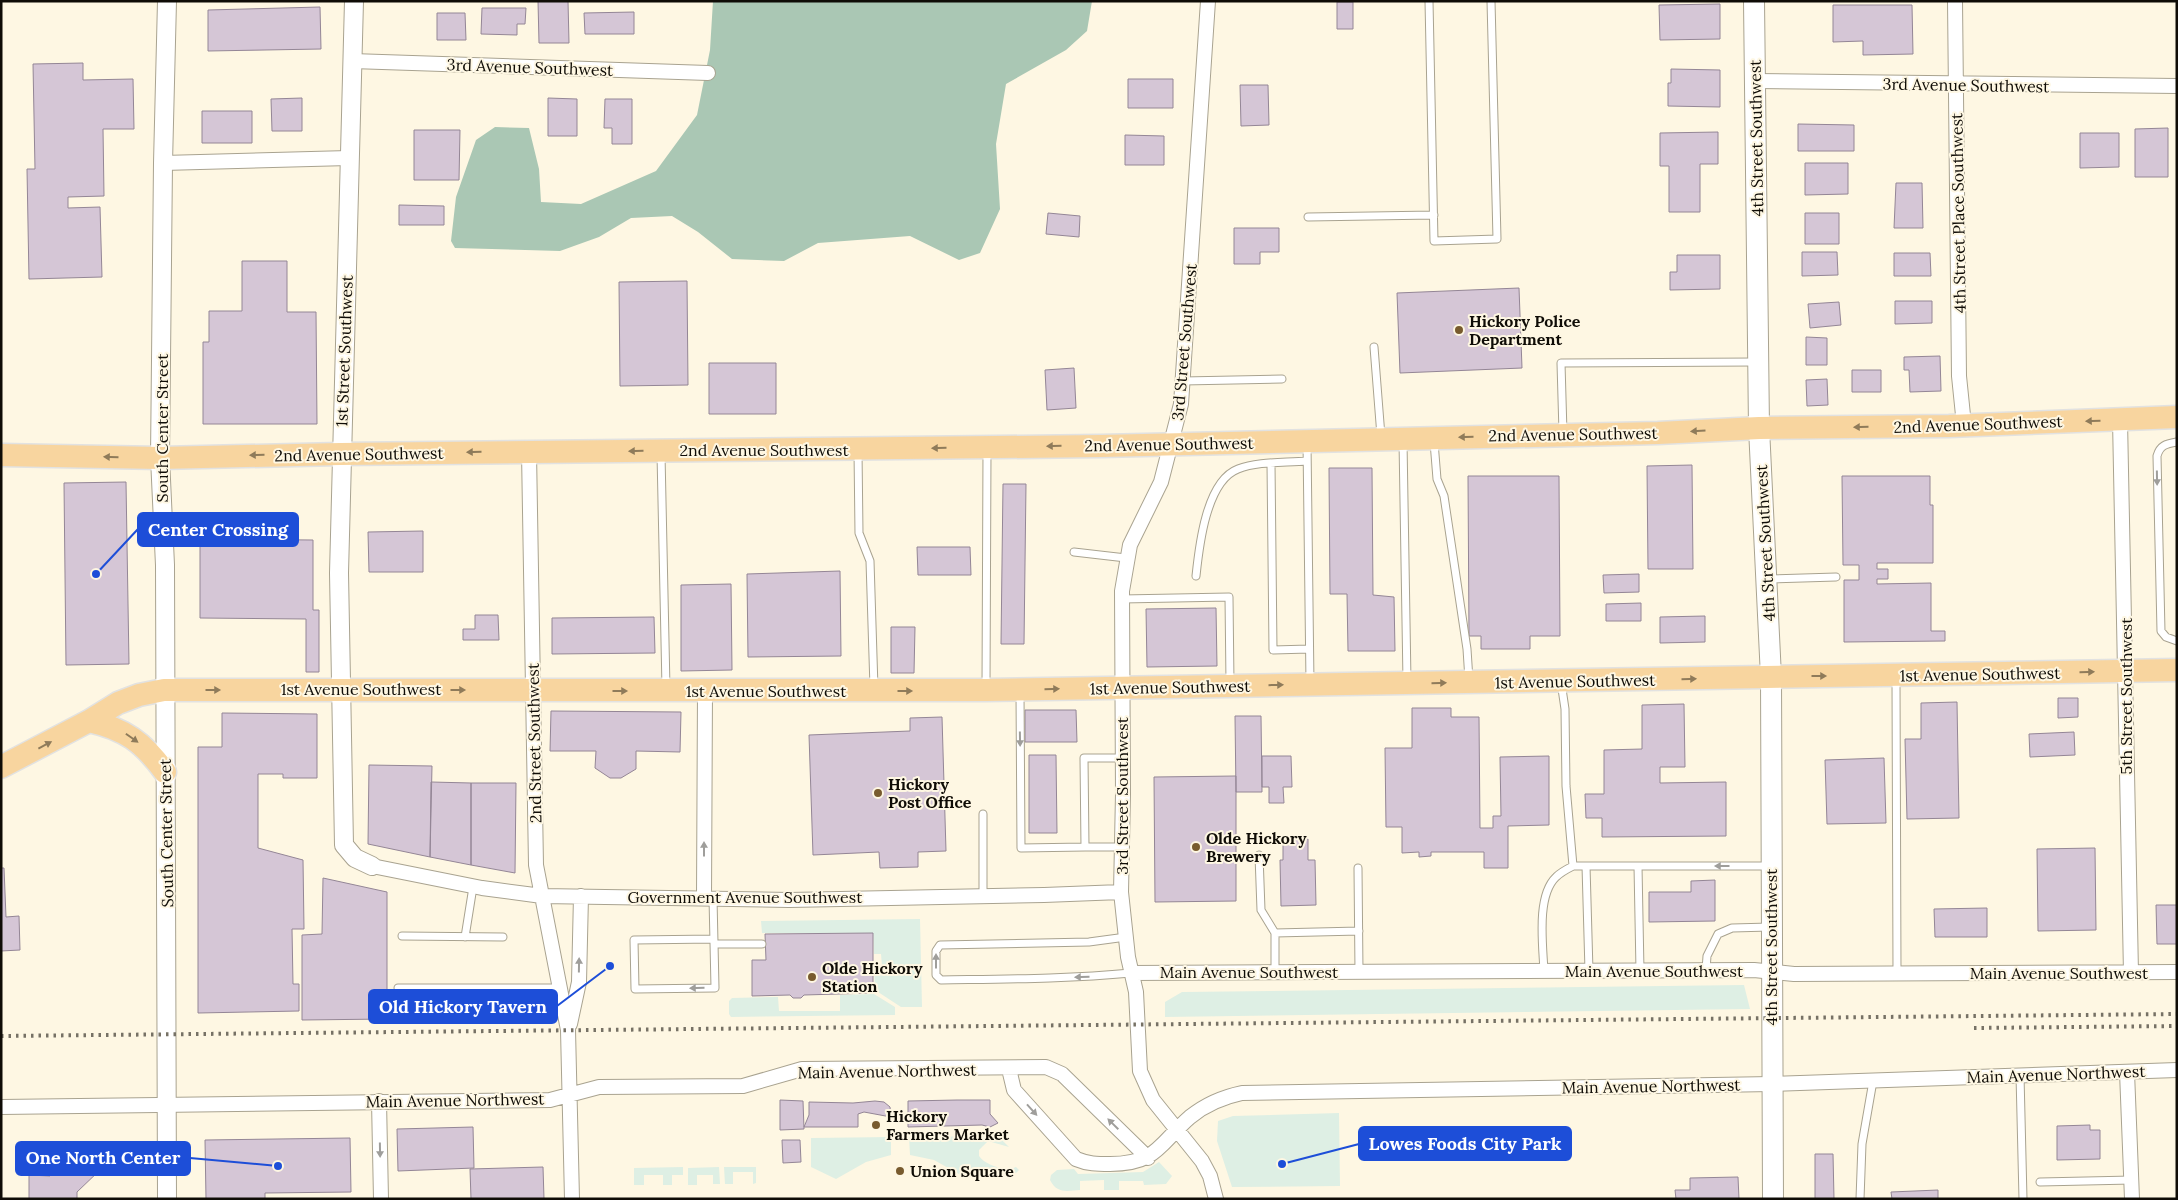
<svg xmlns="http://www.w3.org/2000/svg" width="2178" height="1200" font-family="Lora,serif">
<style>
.green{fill:#deefe4}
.forest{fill:#aac7b4}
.building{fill:#d5c6d6;stroke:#948696}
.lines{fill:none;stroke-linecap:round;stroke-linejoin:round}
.service-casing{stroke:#a9a390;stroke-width:9}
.minor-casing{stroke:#a9a390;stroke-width:16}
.tertiary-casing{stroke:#a9a390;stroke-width:20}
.secondary-casing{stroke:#a9a390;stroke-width:22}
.primary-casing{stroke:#e2e2e1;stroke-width:25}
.service{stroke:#fff;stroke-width:7}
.minor{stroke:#fff;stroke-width:14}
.tertiary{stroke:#fff;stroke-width:18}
.secondary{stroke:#fff;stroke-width:20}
.primary{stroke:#f8d59f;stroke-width:22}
.rail{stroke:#767165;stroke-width:4;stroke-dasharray:2.5 5;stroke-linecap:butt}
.oneway{fill:#8f7b5a}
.oneway2{fill:#9f9e9b}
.poi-dot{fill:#785b2e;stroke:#fef7e3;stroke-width:2}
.labels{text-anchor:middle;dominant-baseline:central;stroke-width:4;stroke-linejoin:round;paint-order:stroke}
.street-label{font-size:16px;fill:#0f0c06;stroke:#fef7e3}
.poi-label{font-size:16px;font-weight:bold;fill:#0f0c06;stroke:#fef7e3;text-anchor:start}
.leader{fill:none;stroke:#1d4ed8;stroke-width:2}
.callout-dot{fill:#1d4ed8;stroke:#fef7e3;stroke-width:2}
.callout{fill:#1d4ed8;stroke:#1d4ed8;stroke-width:2}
.callout-label{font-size:18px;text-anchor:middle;font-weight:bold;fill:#fff}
</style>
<rect width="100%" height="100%" fill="#fef7e3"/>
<!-- green -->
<path class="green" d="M920,919l2,88h-21l-26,-17 -1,-24h8l-1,-12h-7l-1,-21h-111l-1,-12z
M1744,985l6,24 -585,8v-15l17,-10z
M874,994l21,13v8l-164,2 -2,-3v-13l3,-3 46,-1 1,14h61v-16z
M1339,1113l1,73 -108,1 -15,-46 1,-20 15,-5z
M998,1136l11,11 -21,-6 -9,9v6c6,9 27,16 37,11l3,3 -3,3h-18l-14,-4 -18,9 -32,-18 -24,-5 -1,-18z
M891,1137v18l-25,7 -30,17 -25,-12v-29z
M1159,1162l13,14 -6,8 -22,1 -1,-4h-24v9h-15v-10l-24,1v9c-13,1 -23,4 -30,-10l1,-5 6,-5 17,-1 4,5 65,-2z
M683,1167v8h-11v10h-9v-10h-19v10h-10v-17z
M719,1167l1,17h-7v-9h-16v10h-9v-17z
M724,1167h32v16l-3,1v-12h-20v12h-8z"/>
<!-- forest -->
<path class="forest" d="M713,1h379l-5,30 -21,19 -60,34 -10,60 4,65 -20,44 -21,7 -49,-24 -92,7 -34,18 -52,-2 -34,-27 -26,-16 -41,2 -32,19 -39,14 -105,-3 -4,-7 5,-44 20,-57 19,-13 34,1 10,41 2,33 40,2 75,-33 41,-56 13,-65z"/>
<!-- building -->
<path class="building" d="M538,1h30l1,42h-30z
M1337,2h16v27h-16z
M1720,4v35l-60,1 -1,-35z
M1833,5h79l1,49 -50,1v-14l-30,1z
M320,7l1,42 -113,2v-41z
M482,8h44l-1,16h-8v11l-36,-1z
M634,12v22h-49l-1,-21z
M437,13h28l1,27h-29z
M83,63v17l50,-1 1,50h-31l1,67 -36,1v11l32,-1 2,70 -73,2 -2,-110h8l-2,-105z
M1671,69l49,1v37l-52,-1v-23h3z
M1128,79h45v29h-45z
M1240,85h28l1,40 -28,1z
M302,98v33h-30l-1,-32z
M548,98l29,1v37h-29z
M605,99h27v45h-20v-16h-8z
M202,111h50v32h-50z
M1798,124l56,1v26h-56z
M2168,128v49h-33v-48z
M414,130h46l-1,50h-45z
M1718,132v32h-18v48h-31v-46h-9v-33z
M2080,133h39v34l-39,1z
M1125,135l39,1v29h-39z
M1805,163h43v31l-43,1z
M1896,183h26l1,45h-29z
M399,205l45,1v19h-45z
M1048,213l32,3 -1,21 -33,-3z
M1805,213h34v31h-34z
M1234,228h45v24h-19v12h-26z
M1802,252h35l1,23 -36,1z
M1894,253h36l1,23h-37z
M1677,255h43v34l-50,1v-18h7z
M242,261h45v51h29l1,112h-114v-82h6v-31h33z
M687,281l1,104 -68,1 -1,-104z
M1519,288l3,80 -122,5 -3,-80z
M1895,301h37v22l-37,1z
M1839,302l2,23 -31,3 -2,-24z
M1806,337l21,1v27h-21z
M1940,356l1,35 -31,1 -1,-22h-5v-13z
M709,363h67v51h-67z
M1074,368l2,40 -29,2 -2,-40z
M1852,370h29v22h-29z
M1827,379l1,26 -21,1 -1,-26z
M1692,465l1,104h-45l-1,-103z
M1329,468h43l1,127 21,2 1,54h-47l-1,-57h-17z
M1468,476h91l1,160h-30v13h-49v-13h-12z
M1842,476h88v29h3v58h-56v6h11v10h-11v5l54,-1v48h14v10l-101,1v-62h15v-15h-16z
M126,482l3,182 -63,1 -2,-182z
M1003,484h23l-2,160h-23z
M423,531v41h-54l-1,-40z
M200,539l113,1v70h6v62h-13v-53l-106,-1z
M917,547h53l1,28h-53z
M840,571l1,85 -93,1 -1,-83z
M1639,574v18l-35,1 -1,-18z
M731,584l1,86 -51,1v-86z
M1641,603v18h-35v-17z
M1216,608l1,58 -70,1 -1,-58z
M475,615h23l1,25h-36v-11h12z
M1705,616v26l-45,1v-26z
M654,617l1,36 -103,1v-36z
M891,627h24l-1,46h-23z
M2058,698h20v19l-20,1z
M1957,702l2,116 -52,1 -2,-80h16v-36z
M1684,704l1,63h-25v16l66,-1v54l-124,1v-19h-16l-1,-24h19v-44l38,-1v-44z
M1412,708h39v9h28l1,111h13v-12h8l-1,-59 49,-1v69l-41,1v42h-24v-16h-53v4l-12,1v-5l-17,1v-26h-16l-1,-79h27z
M1025,710h51l1,32h-52z
M551,711l130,1 -1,40 -44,-1v18l-15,9h-11l-15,-10 1,-17h-46z
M222,713l95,1v64h-34v-4h-25v74l45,12 1,69h-12l1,55h6v27l-101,2v-266h24z
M1235,716h26l1,76h-26z
M942,717l4,134 -28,1v15l-38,1 -1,-16 -66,3 -4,-120 101,-4v-13z
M2074,732l1,23 -45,2 -1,-23z
M1029,755h27l1,78h-28z
M1262,756h29l1,31h-9l1,16h-15v-16h-7z
M1884,758l2,65 -59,1 -2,-64z
M369,765l63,1 -2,91 -62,-13z
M1236,776v125l-81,1 -1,-125z
M431,782l40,1v82l-41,-8z
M471,783h45l-1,90 -44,-8z
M1308,839v21h7l1,45 -35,1 -1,-46h3v-20z
M2095,848l1,82 -58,1 -1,-82z
M1,868h3l2,49 13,-1 1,34 -19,1z
M323,878l64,14v127l-85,1v-85l20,-1z
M1715,880v41l-66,1v-30h42v-11z
M2156,905h21v39h-20z
M1987,908v29h-52l-1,-28z
M873,933v60l-69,2 -3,3h-8l-3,-3 -38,1v-36h14l-1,-26z
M780,1100l23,1 1,28 -24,1z
M957,1100h33v14l8,9 -8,4 -8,-2 -74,2v-26z
M875,1101l9,1 6,5 1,10 -27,-5 -6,2v13h-54l5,-12v-13l44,1z
M2090,1125v5h10v29l-43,1v-34z
M473,1127l1,41 -76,3 -1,-42z
M350,1138l1,54 -86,1v6h-59l-1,-59z
M782,1140h18l1,22 -18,1z
M60,1145l40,1 1,23 -24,23v7h-48v-24l21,1v-20z
M1815,1154h18l1,45h-19z
M543,1167l1,32h-73l-1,-30z
M1738,1177l1,22h-63l-1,-9h15v-12z
M1938,1190v9h-46l-1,-7z"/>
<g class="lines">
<defs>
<path id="service" d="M1429,1l5,240 63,-2 -6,-238
M1308,217l126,-2
M1374,347l7,89
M1183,381l99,-2
M1563,433l-2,-70 195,-1
M1403,441l4,240
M1434,442l3,37 7,17 23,153 2,31
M2177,442c-11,2 -17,3 -20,14l4,175 5,6 11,4
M1307,443l3,240
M858,451l1,82 11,28 4,127
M661,454l5,234
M1271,463l2,187 36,-1
M1074,552l52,6
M1196,576c3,-29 10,-95 42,-107 20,-8 47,-6 69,-8
M1768,579l68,-2
M1122,599l107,-2 1,86
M1896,679l1,294
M1561,682l4,27 1,77 7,80h197
M986,688l1,-237
M1020,693l1,155 64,-1
M983,814v82
M1122,847h-37l-1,-89h39
M1259,855l2,55 14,23v39
M1586,866l3,105
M1638,866l2,105
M1358,868l1,104
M713,898l2,90 -80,1 -1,-49 80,-1
M1275,933l84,-2
M402,936l101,1
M465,937l8,-50
M1126,937l-37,5 -149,3 -4,6v24l5,5c63,-1 127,-1 190,-7
M714,944h48
M1706,970l1,-14 11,-22 14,-6 38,-1
M1544,972c-1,-26 -8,-76 12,-95 5,-5 11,-8 17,-11
M398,988h163
M2020,1075l3,124
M2040,1182l92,-2
M1860,1199l2,-55 11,-63"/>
<path id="minor" d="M1208,1l-27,403 -20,78 -31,63 -8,46 1,203 -2,98 7,65 8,35 4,79 13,29 49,61 8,15 6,23
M1955,1l4,375 5,49
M352,61l356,12
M1755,81l422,5
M163,163l186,-5
M2120,420l11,553
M529,452l7,413 32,165 4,169
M372,866l110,22 60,8 247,4 255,-5 77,-3
M704,897l1,-206
M1131,973l623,-3 40,4 383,-2
M570,1024l9,-42 2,-86
M1009,1069l5,21 62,69c12,5 21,5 34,5 47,0 49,-20 80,-47 16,-13 33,-20 52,-24l530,-9 405,-14
M2127,1072l5,127
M379,1101l2,98
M1,1107l549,-7 49,-13 144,-1 59,-17 244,-2 16,7 86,84"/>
<path id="tertiary" d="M167,1l-4,162 -3,295 5,107 2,634
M354,1l-15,572 5,272 11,13 17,8"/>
<path id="secondary" d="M1754,1l5,427 12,249 2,522"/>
<path id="primary" d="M1,455l159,3 180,-4 761,-8 557,-13 101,-5 190,-2 228,-9
M89,721c36,8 54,21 76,51
M1,767l88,-46 29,-18 21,-8 25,-5h822l1191,-20"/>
</defs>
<!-- service casing -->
<use href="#service" class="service-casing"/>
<!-- minor casing -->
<use href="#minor" class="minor-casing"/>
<!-- tertiary casing -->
<use href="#tertiary" class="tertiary-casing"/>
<!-- secondary casing -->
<use href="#secondary" class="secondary-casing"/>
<!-- primary casing -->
<use href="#primary" class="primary-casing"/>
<!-- service -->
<use href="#service" class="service"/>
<!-- minor -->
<use href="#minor" class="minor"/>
<!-- tertiary -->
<use href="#tertiary" class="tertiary"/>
<!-- secondary -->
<use href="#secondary" class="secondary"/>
<!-- primary -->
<use href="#primary" class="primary"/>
<!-- rail -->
<path class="rail" d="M1974,1028l203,-2
M1,1036l2176,-22"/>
</g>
<!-- one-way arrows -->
<defs><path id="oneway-solid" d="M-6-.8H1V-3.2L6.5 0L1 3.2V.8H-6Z" transform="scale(1.25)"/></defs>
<g class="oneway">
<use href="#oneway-solid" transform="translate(2093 421) rotate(178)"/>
<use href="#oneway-solid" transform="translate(1861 427) rotate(179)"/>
<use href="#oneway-solid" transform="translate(1698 431) rotate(177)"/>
<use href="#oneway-solid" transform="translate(1466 437) rotate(179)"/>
<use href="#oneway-solid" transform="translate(1054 446) rotate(179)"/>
<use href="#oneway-solid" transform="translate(939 448) rotate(179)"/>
<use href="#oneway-solid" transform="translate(636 451) rotate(179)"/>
<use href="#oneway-solid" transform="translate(474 452) rotate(179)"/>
<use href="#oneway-solid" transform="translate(257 455) rotate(179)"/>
<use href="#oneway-solid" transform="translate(111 457) rotate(-178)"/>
<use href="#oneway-solid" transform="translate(2087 672) rotate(-1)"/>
<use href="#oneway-solid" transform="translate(1819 676)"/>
<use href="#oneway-solid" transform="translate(1689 679) rotate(-1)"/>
<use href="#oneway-solid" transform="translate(1439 683) rotate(-1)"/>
<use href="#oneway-solid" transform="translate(1276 685) rotate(-1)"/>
<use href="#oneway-solid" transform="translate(1052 689) rotate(-1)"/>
<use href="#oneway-solid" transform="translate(213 690)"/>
<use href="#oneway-solid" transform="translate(458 690)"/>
<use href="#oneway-solid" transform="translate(620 691)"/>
<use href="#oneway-solid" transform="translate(905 691)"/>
<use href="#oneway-solid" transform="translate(132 738) rotate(35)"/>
<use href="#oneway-solid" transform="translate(45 745) rotate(-28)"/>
</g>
<g class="oneway2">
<use href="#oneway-solid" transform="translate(2157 478) rotate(89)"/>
<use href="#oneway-solid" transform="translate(1020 739) rotate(89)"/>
<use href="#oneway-solid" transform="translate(704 849) rotate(-90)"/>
<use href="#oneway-solid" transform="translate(1722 866) rotate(180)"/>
<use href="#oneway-solid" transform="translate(936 961) rotate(-90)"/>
<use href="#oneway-solid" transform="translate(579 965) rotate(-89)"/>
<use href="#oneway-solid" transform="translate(1082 977) rotate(179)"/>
<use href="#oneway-solid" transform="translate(697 988) rotate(179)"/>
<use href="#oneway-solid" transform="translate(1032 1110) rotate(48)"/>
<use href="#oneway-solid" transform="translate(1113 1124) rotate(-135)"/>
<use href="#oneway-solid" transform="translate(380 1150) rotate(89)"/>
</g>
<!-- markers -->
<g class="poi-dot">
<circle cx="1459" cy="330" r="5"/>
<circle cx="878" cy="793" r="5"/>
<circle cx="1196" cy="847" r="5"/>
<circle cx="812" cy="977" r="5"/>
<circle cx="876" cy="1125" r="5"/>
<circle cx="900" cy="1171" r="5"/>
</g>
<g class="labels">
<!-- street labels -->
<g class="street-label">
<text transform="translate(530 67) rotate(2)">3rd Avenue Southwest</text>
<text transform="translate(1966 85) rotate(1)">3rd Avenue Southwest</text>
<text transform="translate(1756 138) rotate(-91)">4th Street Southwest</text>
<text transform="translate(1958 213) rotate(-91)">4th Street Place Southwest</text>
<text transform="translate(1184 342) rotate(-85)">3rd Street Southwest</text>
<text transform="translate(344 351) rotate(-88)">1st Street Southwest</text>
<text transform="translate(1978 424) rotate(-2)">2nd Avenue Southwest</text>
<text transform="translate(162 428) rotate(-90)">South Center Street</text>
<text transform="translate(1573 434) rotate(-1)">2nd Avenue Southwest</text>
<text transform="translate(1169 444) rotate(-1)">2nd Avenue Southwest</text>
<text x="764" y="450">2nd Avenue Southwest</text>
<text transform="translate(359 454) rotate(-1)">2nd Avenue Southwest</text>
<text transform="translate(1765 543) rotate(-93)">4th Street Southwest</text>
<text transform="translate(1980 674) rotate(-1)">1st Avenue Southwest</text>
<text transform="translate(1575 681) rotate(-1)">1st Avenue Southwest</text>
<text transform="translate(1170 687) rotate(-1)">1st Avenue Southwest</text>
<text x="361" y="689">1st Avenue Southwest</text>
<text x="766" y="691">1st Avenue Southwest</text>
<text transform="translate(2126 696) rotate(-90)">5th Street Southwest</text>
<text transform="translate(534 743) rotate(-91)">2nd Street Southwest</text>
<text transform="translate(1122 796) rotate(-90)">3rd Street Southwest</text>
<text transform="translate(166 833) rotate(-91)">South Center Street</text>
<text x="745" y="897">Government Avenue Southwest</text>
<text transform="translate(1771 947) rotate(-90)">4th Street Southwest</text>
<text x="1654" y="971">Main Avenue Southwest</text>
<text x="1249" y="972">Main Avenue Southwest</text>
<text x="2059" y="973">Main Avenue Southwest</text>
<text transform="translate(887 1071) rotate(-1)">Main Avenue Northwest</text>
<text transform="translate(2056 1074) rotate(-2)">Main Avenue Northwest</text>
<text transform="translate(1651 1086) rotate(-1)">Main Avenue Northwest</text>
<text transform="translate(455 1100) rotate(-1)">Main Avenue Northwest</text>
</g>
<!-- poi labels -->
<g class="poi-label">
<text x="1469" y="321">Hickory Police<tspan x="1469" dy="18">Department</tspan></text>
<text x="888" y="784">Hickory<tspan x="888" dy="18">Post Office</tspan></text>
<text x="1206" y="838">Olde Hickory<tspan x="1206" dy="18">Brewery</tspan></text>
<text x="822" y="968">Olde Hickory<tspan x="822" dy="18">Station</tspan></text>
<text x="886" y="1116">Hickory<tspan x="886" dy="18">Farmers Market</tspan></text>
<text x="910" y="1171">Union Square</text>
</g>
</g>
<!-- callouts -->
<path class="leader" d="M96 574L138 529M610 966L557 1006M1282 1164L1359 1144M278 1166L190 1158"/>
<g class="callout-dot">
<circle cx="96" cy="574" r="5"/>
<circle cx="610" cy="966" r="5"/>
<circle cx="1282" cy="1164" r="5"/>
<circle cx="278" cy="1166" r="5"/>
</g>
<g class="callout">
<rect x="138" y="513" width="160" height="33" rx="5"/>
<rect x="369" y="990" width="188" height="33" rx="5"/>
<rect x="1359" y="1127" width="212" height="33" rx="5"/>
<rect x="16" y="1142" width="174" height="33" rx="5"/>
</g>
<g class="callout-label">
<text x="218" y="536">Center Crossing</text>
<text x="463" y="1013">Old Hickory Tavern</text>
<text x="1465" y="1150">Lowes Foods City Park</text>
<text x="103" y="1164">One North Center</text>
</g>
<!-- border -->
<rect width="2178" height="1200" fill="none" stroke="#0f0c06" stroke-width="5"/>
</svg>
